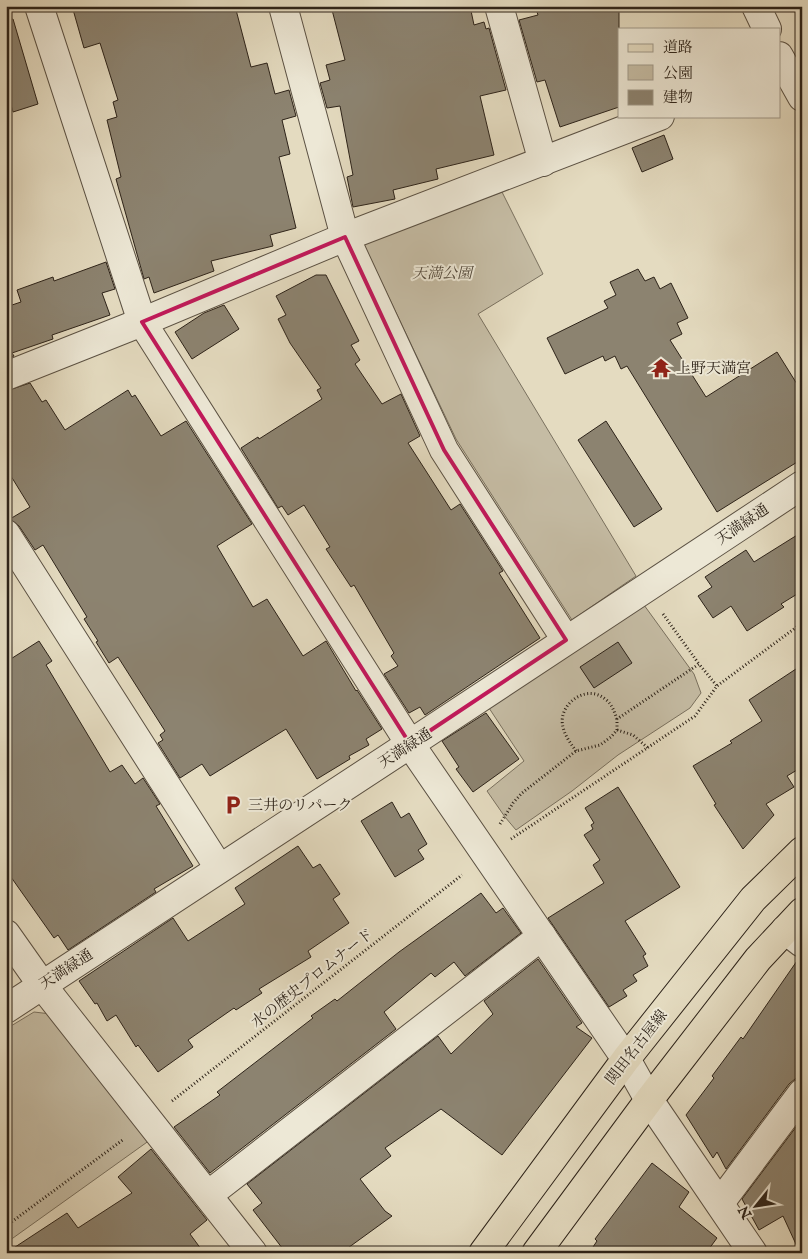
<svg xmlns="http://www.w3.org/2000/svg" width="808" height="1259" viewBox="0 0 808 1259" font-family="'IM FELL English','Noto Serif JP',serif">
<rect width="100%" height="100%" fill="#e4dbc0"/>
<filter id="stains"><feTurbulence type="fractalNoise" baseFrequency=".004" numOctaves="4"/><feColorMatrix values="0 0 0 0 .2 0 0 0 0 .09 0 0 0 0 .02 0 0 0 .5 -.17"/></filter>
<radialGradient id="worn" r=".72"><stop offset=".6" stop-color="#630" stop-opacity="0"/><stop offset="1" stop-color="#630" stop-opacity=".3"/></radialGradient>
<g fill="#c5bca4" stroke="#79705e">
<polygon points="502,192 543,274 478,314 636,576 572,620 456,439 363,243"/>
<polygon points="644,605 694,674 701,693 690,708 618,755 572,791 516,830 505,817 487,791 524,761 489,708"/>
<polygon points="34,1012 51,1014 150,1140 6,1243 6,1029"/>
</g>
<g fill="#8c8370" stroke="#2d2319">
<polygon points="72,6 235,6 251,67 267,63 275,94 289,90 296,116 282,120 290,154 279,157 296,228 270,235 273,246 211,261 214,271 154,293 149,277 144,279 116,179 121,177 107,120 117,117 113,102 118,100 100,43 84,48"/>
<polygon points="331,6 470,6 474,25 484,22 486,29 489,28 506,90 480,96 494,155 436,169 438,179 393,190 395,199 353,207 347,177 353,175 340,106 327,108 320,83 330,80 326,65 345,60"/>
<polygon points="535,6 619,6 619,107 560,127 545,80 537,82 519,20 538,15"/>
<polygon points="13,19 38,104 13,112 6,86 6,20"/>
<polygon points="664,135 673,159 642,172 632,148"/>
<polygon points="106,262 115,289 102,293 110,315 52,335 53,339 12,353 14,356 6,359 6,307 21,302 17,290 53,277 54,281"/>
<polygon points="638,269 645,281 654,277 660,289 671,283 688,318 677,323 682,334 670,340 706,397 777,352 802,392 802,459 717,512 627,366 621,369 615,356 605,361 603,356 565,374 547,338 608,308 604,301 616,295 610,282"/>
<polygon points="316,275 326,275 359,341 351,345 360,360 355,364 382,404 401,394 420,436 408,443 451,510 460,504 503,571 499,573 540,638 425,715 420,707 409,713 384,674 398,666 391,656 394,653 354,585 351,587 326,549 330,547 304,505 288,515 282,506 278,508 241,448 258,437 259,439 322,399 317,390 321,388 290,343 278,319 286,315 276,296"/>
<polygon points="224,305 239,329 192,359 175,332 204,313"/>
<polygon points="30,383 42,402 46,400 65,430 128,390 132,397 135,395 161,436 186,421 252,524 217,546 253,607 267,599 303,656 326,641 356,691 357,690 382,729 366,739 369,745 349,756 350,759 317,779 286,729 210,776 202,764 180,778 158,743 163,740 160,735 165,731 118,657 109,663 96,642 98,641 84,619 87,617 43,545 35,550 19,526 10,519 30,507 6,468 6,391"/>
<polygon points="606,421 662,509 634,527 578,440"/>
<polygon points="802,532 802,591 781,604 784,607 747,631 731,606 713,618 698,596 712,587 705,577 746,550 754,562"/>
<polygon points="39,641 52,661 46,665 110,772 122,765 135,784 143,778 160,804 156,806 193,866 154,889 156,892 68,950 58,935 54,938 6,870 6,662"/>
<polygon points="618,642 632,663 594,688 580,667"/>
<polygon points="802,665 802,767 787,776 794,787 766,804 774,815 743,849 714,805 716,804 693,766 732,743 730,741 762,721 749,700"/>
<polygon points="486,713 519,759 473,792 456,769 459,767 442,741"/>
<polygon points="618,787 680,887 625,921 646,954 643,956 648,966 633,975 637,981 623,990 627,996 609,1007 548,918 604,883 593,865 600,860 584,835 593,829 591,825 594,823 585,808"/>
<polygon points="392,802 401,818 409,813 427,844 418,850 424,859 395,877 361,821"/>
<polygon points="298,846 313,868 320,864 340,894 333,899 349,923 308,951 311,957 259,989 262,993 236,1010 234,1008 188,1040 193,1047 158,1072 138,1045 136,1047 116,1015 107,1021 97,1003 95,1004 79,981 173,918 188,941 245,904 235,888"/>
<polygon points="481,893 496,913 503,908 521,933 465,976 454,962 435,977 431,973 384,1012 396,1029 210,1173 174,1127 220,1095 217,1092 313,1018 311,1016 335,999 337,1001 399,952"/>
<polygon points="799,958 802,958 802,1078 795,1079 789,1084 726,1169 717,1152 713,1158 686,1115 714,1078 712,1076 741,1037 743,1039"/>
<polygon points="538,959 582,1023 576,1027 592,1038 502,1155 441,1109 385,1148 391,1156 360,1179 385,1211 392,1216 341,1253 286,1253 253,1210 262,1203 247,1184 438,1036 451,1054 493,1014 484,1001"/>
<polygon points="802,1119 802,1253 800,1253 783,1216 759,1230 742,1199"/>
<polygon points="151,1149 207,1220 190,1234 204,1253 6,1253 67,1213 78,1228 132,1193 118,1177"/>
<polygon points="652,1163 689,1192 679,1207 717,1238 706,1253 589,1253 597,1241 595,1239"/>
</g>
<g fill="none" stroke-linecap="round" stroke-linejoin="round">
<defs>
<g id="street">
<polyline points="39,6 142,322 410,744 626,1059 649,1100 753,1253"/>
<polyline points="283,6 345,237 444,450 566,640"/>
<polyline points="499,6 543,162"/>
<polyline points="756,6 767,29"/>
<polyline points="779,56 802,97"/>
<polyline points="6,376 142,322 345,237 660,116"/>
<polyline points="6,534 219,868"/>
<polyline points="785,930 802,943"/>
<polyline points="6,934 42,985 253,1253"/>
<polyline points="6,1009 410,744 802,485"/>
<polyline points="208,1195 542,936"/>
<polyline points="720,1203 802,1093"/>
</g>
<g id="primary">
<polyline points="483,1253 626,1059 753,899 802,851"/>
<polyline points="536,1253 649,1100 758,959 802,912"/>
</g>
</defs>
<use href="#street" stroke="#5b5143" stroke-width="30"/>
<use href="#primary" stroke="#2d2319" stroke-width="30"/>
<g stroke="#2d2319" stroke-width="3" stroke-dasharray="1 2.5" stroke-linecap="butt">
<polyline points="663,614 699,664"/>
<polyline points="617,730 633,735 648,748"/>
<path d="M 576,751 C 571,744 565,736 563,727 C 557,705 586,683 605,699 C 612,704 614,711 617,719"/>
<polyline points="500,824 513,803 522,793 576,751 600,745 611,737 617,730 617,719 699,664 717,686"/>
<polyline points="511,839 695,716 717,686 802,623"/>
<polyline points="172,1101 462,875"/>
<polyline points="6,1226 124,1139"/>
</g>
<use href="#street" stroke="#ede8d6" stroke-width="28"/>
<use href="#primary" stroke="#e4dbc0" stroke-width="28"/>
</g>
<path fill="none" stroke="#c2185b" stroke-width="4" stroke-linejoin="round" d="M 345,237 L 444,450 L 566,640 L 410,744 L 142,322 Z"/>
<defs>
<symbol id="temple-bare" viewBox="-9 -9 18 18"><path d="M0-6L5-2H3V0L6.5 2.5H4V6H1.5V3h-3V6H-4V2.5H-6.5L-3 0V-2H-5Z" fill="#8f2418" stroke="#ede8d6" stroke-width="2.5" paint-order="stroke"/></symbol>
<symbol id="parking-bare" viewBox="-9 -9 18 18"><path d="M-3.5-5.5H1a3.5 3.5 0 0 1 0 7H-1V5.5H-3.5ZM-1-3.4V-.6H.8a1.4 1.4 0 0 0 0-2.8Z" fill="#8f2418" stroke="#ede8d6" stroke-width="2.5" paint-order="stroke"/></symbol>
</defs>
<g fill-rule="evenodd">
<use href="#temple-bare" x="647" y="354" width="28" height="28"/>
<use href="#parking-bare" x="219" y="791" width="28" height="28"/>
</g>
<g text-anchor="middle" stroke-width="4" stroke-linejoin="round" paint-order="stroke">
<g font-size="15" font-style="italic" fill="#53493c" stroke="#ede8d6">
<text x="442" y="278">天満公園</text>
</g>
<g font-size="15" fill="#2d2319" stroke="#ede8d6" text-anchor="start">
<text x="676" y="373">上野天満宮</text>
<text x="248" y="810">三井のリパーク</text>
</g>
<g font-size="15" fill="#2d2319" stroke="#ede8d6">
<text transform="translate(742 524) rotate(-34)" y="5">天満緑通</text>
<text transform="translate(405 748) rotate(-33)" y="5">天満緑通</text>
<text transform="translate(66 969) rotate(-33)" y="5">天満緑通</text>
<text transform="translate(312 978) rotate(-38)" y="5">水の歴史プロムナード</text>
<text transform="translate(636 1047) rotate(-52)" y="5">関田名古屋線</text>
</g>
</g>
<rect width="808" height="1259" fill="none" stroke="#e4dbc0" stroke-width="25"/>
<rect x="8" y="8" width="793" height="1244" fill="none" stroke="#2d2319" stroke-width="2.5"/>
<rect x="12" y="12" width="783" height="1234" fill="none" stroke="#2d2319"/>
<rect x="618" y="28" width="162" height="90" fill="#ede8d6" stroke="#a0998a"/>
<rect x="628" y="44" width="25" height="8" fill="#e4dbc0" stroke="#a0998a"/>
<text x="663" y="52" font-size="15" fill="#2d2319">道路</text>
<rect x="628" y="65" width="25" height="15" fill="#c5bca4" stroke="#a0998a"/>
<text x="663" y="78" font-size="15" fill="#2d2319">公園</text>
<rect x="628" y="90" width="25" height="15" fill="#8c8370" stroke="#a0998a"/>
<text x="663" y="102" font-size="15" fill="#2d2319">建物</text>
<g transform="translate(756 1206) rotate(240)" stroke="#ede8d6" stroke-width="4" paint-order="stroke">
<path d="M0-4L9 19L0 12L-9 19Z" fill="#2d2319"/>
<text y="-8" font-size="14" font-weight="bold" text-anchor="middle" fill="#2d2319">N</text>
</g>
<rect width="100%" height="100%" filter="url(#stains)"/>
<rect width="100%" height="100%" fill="url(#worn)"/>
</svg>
